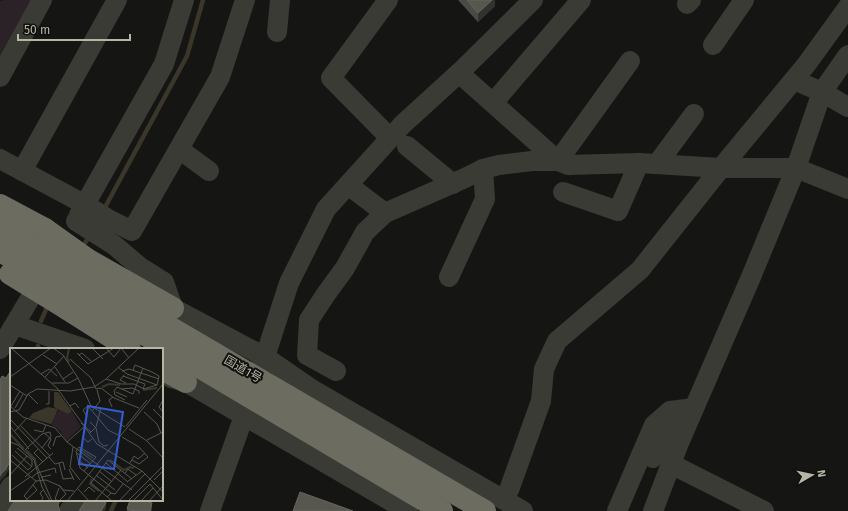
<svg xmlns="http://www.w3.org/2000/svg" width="848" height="511" viewBox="0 0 848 511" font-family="'Fira Sans','Noto Sans JP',sans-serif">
<rect width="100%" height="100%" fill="#151614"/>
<polygon fill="#2b2228" points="4,0 36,0 0,60 0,1"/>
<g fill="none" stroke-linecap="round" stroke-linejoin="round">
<g stroke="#3a362a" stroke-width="4.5">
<polyline points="103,211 187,56 203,0"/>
<polyline points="81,249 87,240"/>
<polyline points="41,321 48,305"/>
<polyline points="38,346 39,349"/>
<polyline points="111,511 116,500"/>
</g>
<g stroke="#3a3b35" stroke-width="20">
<polyline points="388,0 331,78 390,138"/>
<polyline points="687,4 691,0"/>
<polyline points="277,32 280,0"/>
<polyline points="713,45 744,0"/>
<polyline points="459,73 558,161"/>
<polyline points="0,77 42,0"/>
<polyline points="794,80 822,92 848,107"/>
<polyline points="493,103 581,0"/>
<polyline points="407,146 453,184"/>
<polyline points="179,149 209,171"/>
<polyline points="0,159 84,204 110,220 132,231 220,77 245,0"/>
<polyline points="558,161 630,61"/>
<polyline points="657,164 694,114"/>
<polyline points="22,171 117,0"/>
<polyline points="348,185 385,213"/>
<polyline points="563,192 618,211 639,163"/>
<polyline points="79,215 164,64 184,0"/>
<polyline points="76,221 114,245 140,267 164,282 173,308 265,357 313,390 523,511"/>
<polyline points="449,277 485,199 483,169"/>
<polyline points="15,325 85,349"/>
<polyline points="0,349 44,275"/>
<polyline points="336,371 307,355 309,320 326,294 345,268 365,232 385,213 465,178 483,169 499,165 532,161 558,161 568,165 639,163 721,168 796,168 848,189"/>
<polyline points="171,378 186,382 408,511"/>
<polyline points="653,458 664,435 690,412"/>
<polyline points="671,464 764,511"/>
<polyline points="509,490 541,401 544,369 557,341 640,270 721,168 806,65 848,7"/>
<polyline points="0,505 11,486"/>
<polyline points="69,511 76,500"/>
<polyline points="210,511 244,416 249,389 265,357 289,283 326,209 403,124 459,73 533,0"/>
<polyline points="617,511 654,425 670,411 694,408"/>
<polyline points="653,511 679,443 751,277 796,168 822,92 848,55"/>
</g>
<g stroke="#6c6c61" stroke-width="22">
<polyline points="0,205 45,229"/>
<polyline points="87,259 173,308"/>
<polyline points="67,309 130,349"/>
<polyline points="162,369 186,382"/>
</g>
<g stroke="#6c6c61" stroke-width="22">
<polyline points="0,228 485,511"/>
<polyline points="45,229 87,259"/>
<polyline points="0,251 120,320 442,511"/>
<polyline points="10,274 67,309"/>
</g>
</g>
<g fill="#4b4b45">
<polygon points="458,0 495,0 495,6 478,22"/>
<polygon points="130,500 152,500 151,503 152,511 127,511 127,509"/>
</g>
<g fill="#31312d">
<polygon points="492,0 495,0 495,6 478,22 478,13"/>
<polygon points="164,452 164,461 162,466 162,457"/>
<polygon points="11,460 11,466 5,476 1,480 0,482 0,476"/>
<polygon points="59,500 62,500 59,505 58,511 58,505"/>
<polygon points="104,500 108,500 106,504 106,509 104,511 101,511"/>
<polygon points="149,500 152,500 149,511 148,502"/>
<polygon points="152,503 152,511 150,511"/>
</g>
<g fill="#575750" stroke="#66665d">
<polygon points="467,0 492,0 478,13"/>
<polygon points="11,370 11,460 5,470 1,474 0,476 0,380 2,376 6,378"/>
<polygon points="162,451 164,452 162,457"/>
<polygon points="300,492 353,511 293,511"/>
<polygon points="15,500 59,500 58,505 60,511 8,511"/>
<polygon points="86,500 104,500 104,502 106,503 101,511 79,511"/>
<polygon points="130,500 149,500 148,502 152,503 150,511 135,511 127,509"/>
</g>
<g text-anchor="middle" stroke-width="4" stroke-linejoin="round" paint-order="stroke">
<g font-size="12" fill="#b7b6a5" stroke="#10110f">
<text transform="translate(243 369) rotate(30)" y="4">国道1号</text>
</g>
</g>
<g transform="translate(10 348)">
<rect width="153" height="153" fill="#151614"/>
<path d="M 50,61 L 58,66 L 62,63 L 71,79 L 56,93 L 50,83 L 41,76 L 42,70 Z" fill="#2b2228"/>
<path d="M 44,44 L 48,44 L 62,63 L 58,66 L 44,59 ZM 38,59 L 48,61 L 41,76 L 19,70 L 23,65 Z" fill="#3a362a"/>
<path fill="none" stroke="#3a362a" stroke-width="2" d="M 59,0 L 57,10 L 59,14M 92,39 L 99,36 L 110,37M 133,42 L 147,40M 0,86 L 14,101M 69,101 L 83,110M 16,102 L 25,111 L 26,118M 100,112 L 114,122 L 120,119 L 124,120M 82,131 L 80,136 L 89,143"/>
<path fill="none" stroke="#56564e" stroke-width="1" d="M 1,0 L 47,40 L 87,96 L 132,123 L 153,144M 43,0 L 53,7 L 68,30 L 81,58 L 115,79M 96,0 L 104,9 L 111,0M 111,0 L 119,10M 83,1 L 93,11M 67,5 L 78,16 L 104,0M 33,7 L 47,16M 69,7 L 72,5 L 81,13M 60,11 L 81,30 L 86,41 L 91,40 L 104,50 L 129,60M 45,19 L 55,34M 108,19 L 117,26 L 147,37M 112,23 L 119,21 L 149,31M 31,26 L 39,21 L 47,28M 114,27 L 110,32 L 116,35M 113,28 L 135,36 L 133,41M 0,29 L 41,0M 35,29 L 54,8M 53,31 L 63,24M 96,31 L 111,36 L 124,36 L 134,41 L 147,37 L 149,28 L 142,24 L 125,17 L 123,22M 42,35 L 59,35 L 68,30M 0,37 L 17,48M 112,41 L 122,40 L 129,43 L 129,46M 106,44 L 117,49M 18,46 L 28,56M 115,52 L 105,47 L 104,43 L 107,39 L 123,46 L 133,20M 153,52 L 149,59 L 153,64M 36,56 L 39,56 L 39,43M 0,58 L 13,69 L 45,80 L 57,94 L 122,142M 1,58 L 10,43M 60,58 L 65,55 L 69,60M 102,59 L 99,52 L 103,49M 5,60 L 13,46M 143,61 L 153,71M 83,62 L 90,53 L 87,42M 0,64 L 9,62 L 18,46 L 27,41 L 60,43 L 84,39 L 96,31 L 129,0M 134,64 L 147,76 L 151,85M 77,69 L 73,62 L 78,58 L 98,82 L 108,87M 0,71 L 37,110M 80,74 L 86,80 L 89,94 L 94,98 L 98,97M 71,75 L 81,84M 0,78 L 19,101M 11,78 L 40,108M 116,78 L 137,52M 119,81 L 137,93 L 153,110M 24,82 L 33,84 L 36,77M 4,84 L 17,70M 34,85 L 41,91 L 38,98 L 41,101M 79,86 L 86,79 L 91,60M 72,89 L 78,94 L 82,91M 112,89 L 129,99 L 138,109 L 129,116 L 122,112M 137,92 L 153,84M 0,94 L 8,97 L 24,112 L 32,139 L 40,153M 57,94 L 74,79M 43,98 L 46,89 L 51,88M 63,99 L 60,119 L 70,132M 28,101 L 24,105 L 33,114M 15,102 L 32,86 L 40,84 L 41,88 L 32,100M 5,103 L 21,118M 67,105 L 81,116M 2,107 L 18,122 L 22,118 L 22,112 L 7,100M 39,109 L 45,116 L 53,114 L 55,122M 0,112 L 26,133 L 36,132 L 50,138 L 53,142 L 64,143M 68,112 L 78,120M 49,115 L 53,131 L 63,130M 96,115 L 118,134M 120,115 L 124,108 L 128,111 L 135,105M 27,118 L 42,153M 59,121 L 64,132M 74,123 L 86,109 L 69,99 L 66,103 L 70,120 L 101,145 L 97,149M 89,123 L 101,133M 115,125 L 118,121 L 126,127M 0,127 L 17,108M 86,127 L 105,142M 15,129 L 43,105M 21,130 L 27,125 L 45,120 L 46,125M 33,132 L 32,129 L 41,127M 144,132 L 153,123M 117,134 L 132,123M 49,137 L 56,146 L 49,153M 68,141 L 79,153M 0,143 L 20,129M 74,144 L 79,139 L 85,144M 101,145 L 105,146 L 113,136M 17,151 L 14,148 L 26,133M 15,153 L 27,142 L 23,137M 31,153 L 33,150 L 30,145 L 33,142M 48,153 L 45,151 L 49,140M 57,153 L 153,36M 85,153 L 111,122M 102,153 L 81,135 L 98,112 L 122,131M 109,153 L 135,126M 118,153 L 153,118M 123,153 L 140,136 L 153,152M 131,153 L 143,140M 139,153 L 153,138"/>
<path fill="#345ed0" fill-opacity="0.15" stroke="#345ed0" stroke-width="2" d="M 78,58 L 113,64 L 104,121 L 69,116 Z"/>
<rect width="153" height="153" fill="none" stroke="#b7b6a5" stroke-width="2"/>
</g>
<g transform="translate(812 475) rotate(81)" stroke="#10110f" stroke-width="3" paint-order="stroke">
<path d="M0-3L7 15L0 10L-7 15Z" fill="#b7b6a5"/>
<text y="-6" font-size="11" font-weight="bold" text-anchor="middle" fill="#b7b6a5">N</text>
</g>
<path d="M18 34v6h112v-6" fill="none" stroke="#b7b6a5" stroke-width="2"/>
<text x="24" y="34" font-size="12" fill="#b7b6a5" stroke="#10110f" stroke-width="3" paint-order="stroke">50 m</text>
</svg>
